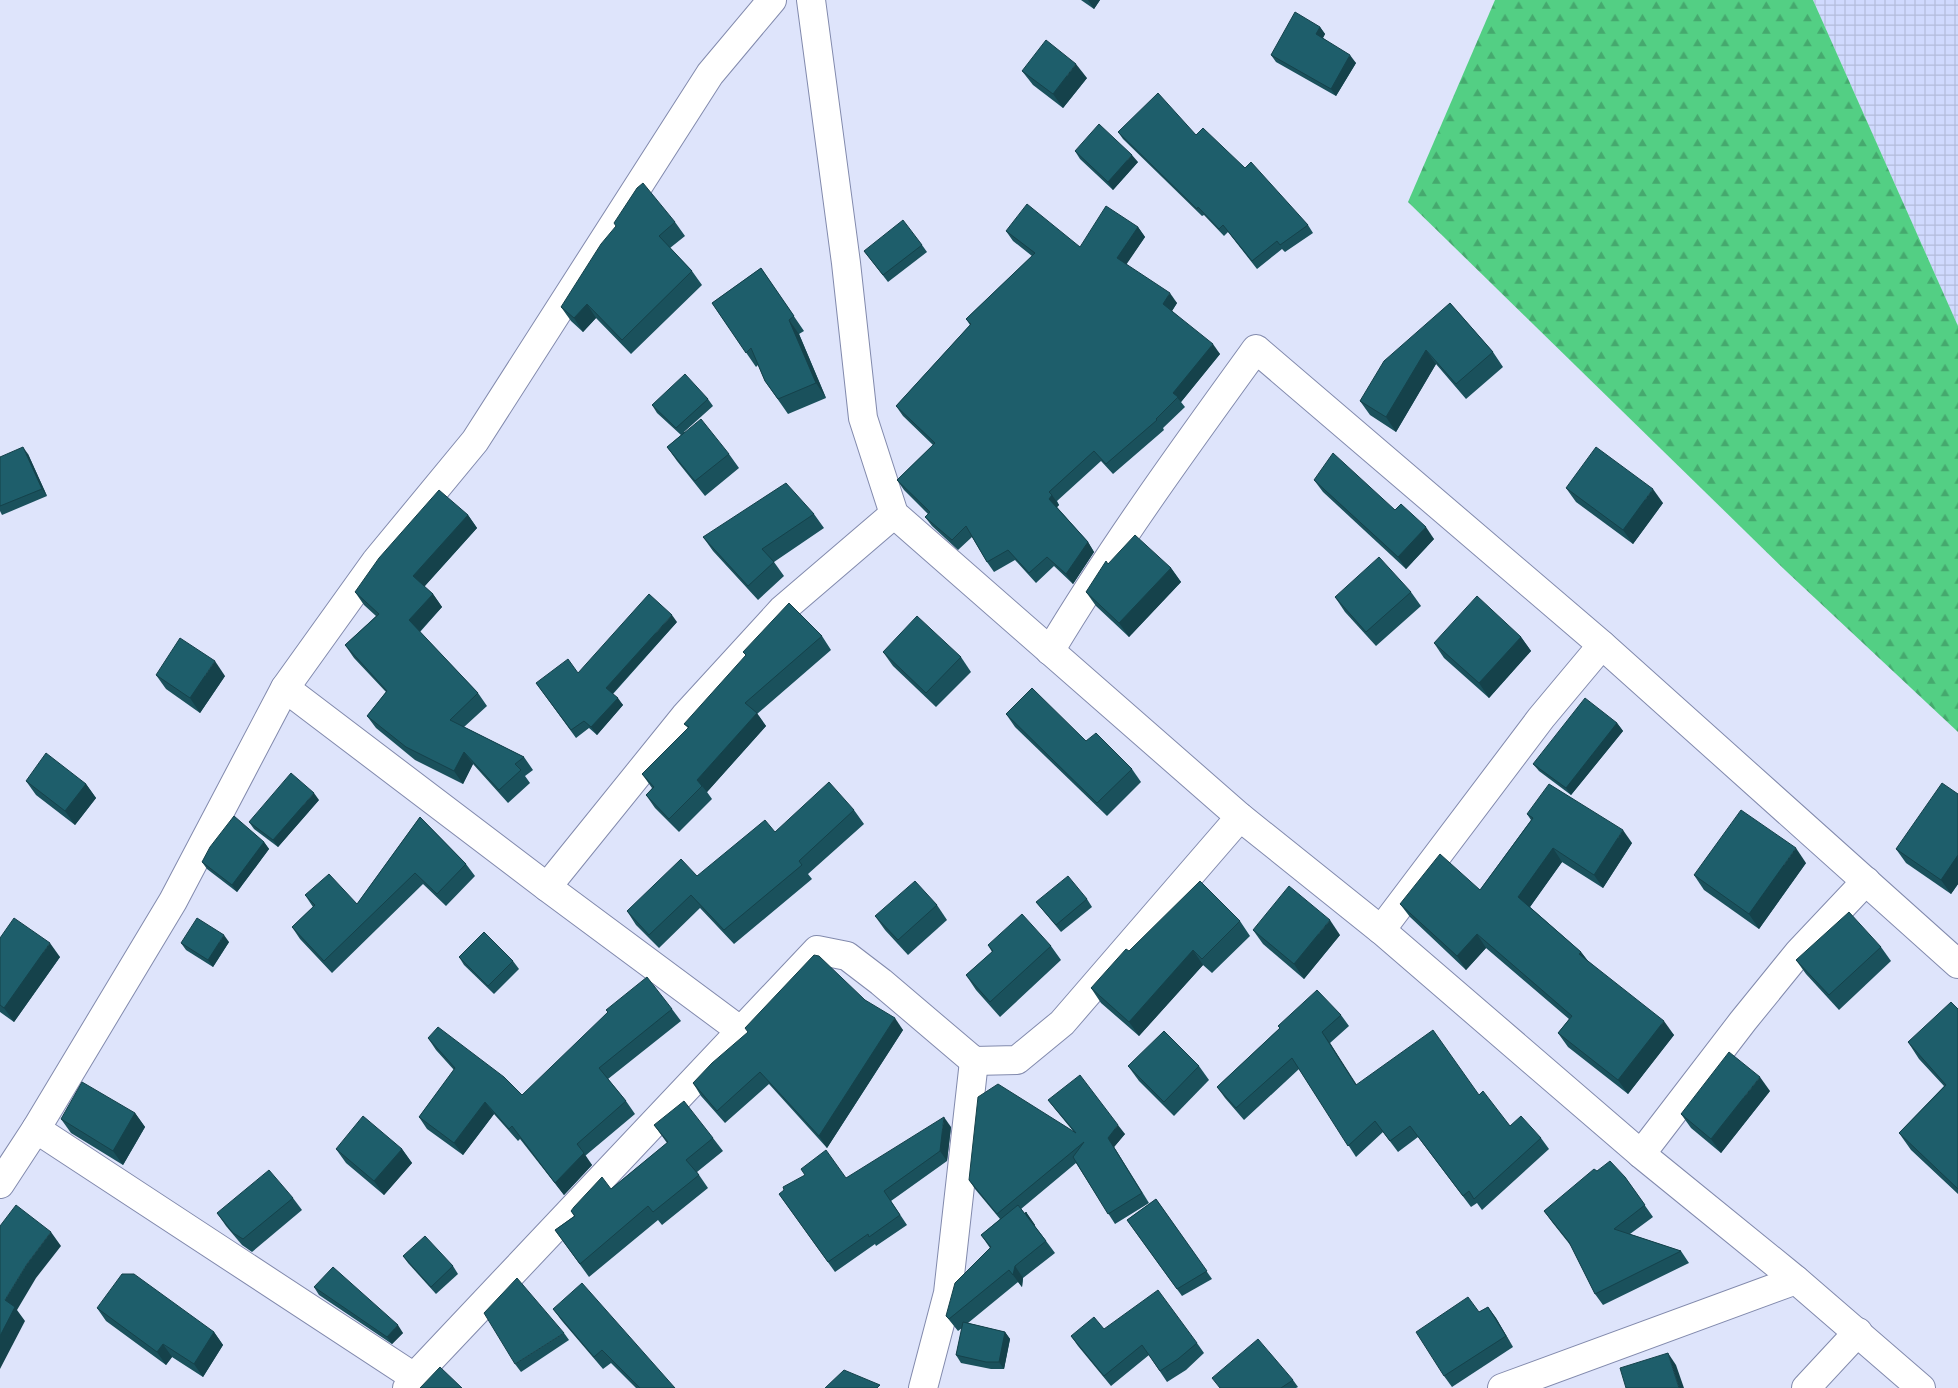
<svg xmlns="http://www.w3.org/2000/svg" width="1958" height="1388" viewBox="0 0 1958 1388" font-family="Ubuntu,sans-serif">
<defs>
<pattern id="industrial-grid" width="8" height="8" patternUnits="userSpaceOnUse" patternTransform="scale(1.25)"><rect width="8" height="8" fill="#d0dafe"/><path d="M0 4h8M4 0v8" fill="none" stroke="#b3bcdb"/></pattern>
<pattern id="forest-firs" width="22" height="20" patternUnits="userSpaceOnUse" patternTransform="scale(1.25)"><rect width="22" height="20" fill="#53cf84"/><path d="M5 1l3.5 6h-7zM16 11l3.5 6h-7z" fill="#45a96e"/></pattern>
</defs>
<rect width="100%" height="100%" fill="#dee4fb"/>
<polygon fill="url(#industrial-grid)" points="1813,0 1958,0 1958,326"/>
<polygon fill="url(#forest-firs)" points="1495,0 1813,0 1958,326 1958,732 1786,571 1408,202"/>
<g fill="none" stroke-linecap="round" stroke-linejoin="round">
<defs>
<g id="minor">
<polyline points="811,0 846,263 863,418 894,514 1240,817 1381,930 1641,1154 1796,1280 1921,1388"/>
<path d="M 1050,651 C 1113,546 1185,447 1256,349 L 1602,645 L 1958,964"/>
<polyline points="285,688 547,887 741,1031"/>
<polyline points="547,887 685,716 782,610 894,514"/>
<polyline points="1381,930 1541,718 1602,645"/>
<polyline points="36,1129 414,1377"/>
<polyline points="1641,1154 1743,1021 1799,952 1866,881"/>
<polyline points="0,1184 36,1129 173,901 285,688 376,561 475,441 710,74 772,0"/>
<polyline points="407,1388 414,1377 817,950 847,956 881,982 974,1061 1017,1060 1062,1023 1240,817"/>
<polyline points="923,1388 948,1293 974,1061"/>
<polyline points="1502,1388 1796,1280"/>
<polyline points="1806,1388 1858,1332"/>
</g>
</defs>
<use href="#minor" stroke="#828aad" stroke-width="30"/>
<use href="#minor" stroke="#fff" stroke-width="28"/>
</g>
<g fill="#1a515c">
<polygon points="1081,0 1100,0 1094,9"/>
<polygon points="1320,27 1325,34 1323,38 1356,63 1336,96 1276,62 1271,55"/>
<polygon points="1022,71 1087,78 1063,108 1033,85"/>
<polygon points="1118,132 1196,135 1245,168 1308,225 1313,233 1285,252 1282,249 1257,269 1228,232 1224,236 1204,215 1202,216 1123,139"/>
<polygon points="1075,151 1138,162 1113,190 1080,159"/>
<polygon points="675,222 685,236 670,248 692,271 702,285 631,354 596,318 583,332 571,321 561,307"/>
<polygon points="1138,227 1145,237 1126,264 1177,303 1172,311 1220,354 1181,402 1185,407 1163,428 1164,430 1113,474 1101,461 1057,501 1059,505 1057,507 1088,542 1094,552 1073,584 1054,566 1036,583 1015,560 994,572 987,562 972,537 958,550 932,526 925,517 928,514 904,490 897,480 933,445 903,416 896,406 970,325 966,319 1032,256 1013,241 1006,231 1080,247"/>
<polygon points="922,245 927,252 888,282 864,251"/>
<polygon points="761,268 804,331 799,334 826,398 788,414 765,381 758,365 756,367 712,303"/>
<polygon points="1450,303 1493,352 1503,367 1466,399 1436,364 1396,432 1370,415 1360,401"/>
<polygon points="708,399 713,406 684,432 729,454 739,468 705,496 677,461 667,447 681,435 657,413 652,405"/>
<polygon points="28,454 47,496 2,515 0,511 0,457"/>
<polygon points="1314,480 1395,510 1434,539 1406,569 1323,492"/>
<polygon points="1566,488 1663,503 1633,544 1576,502"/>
<polygon points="814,514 824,528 774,562 784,576 758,600 713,551 703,537"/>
<polygon points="468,515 477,528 424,587 433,594 442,607 420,632 478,693 487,706 464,727 524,757 533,770 525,776 530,783 508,803 473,764 463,784 415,760 376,728 367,716 386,692 354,658 345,645 376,616 364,605 355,592"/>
<polygon points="1108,564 1171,568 1181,582 1129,637 1096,606 1086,592"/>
<polygon points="1411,592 1421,606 1376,646 1345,612 1335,597"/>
<polygon points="677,622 613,694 623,705 597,735 589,728 576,738 536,683 578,673"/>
<polygon points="822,636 831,650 757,714 766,726 707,792 712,799 679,832 655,808 646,795 652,788 642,774 688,728 684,724"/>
<polygon points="1521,637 1531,651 1489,698 1444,658 1434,643"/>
<polygon points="883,652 961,657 971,672 936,707 893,666"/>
<polygon points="156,675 225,676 200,713 166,689"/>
<polygon points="1006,714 1086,741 1132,769 1141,782 1107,816 1015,727"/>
<polygon points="1617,723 1623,731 1571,795 1539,771 1533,764"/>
<polygon points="26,781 86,784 96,798 75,825 36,795"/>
<polygon points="1958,794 1958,884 1951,894 1906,863 1896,849"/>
<polygon points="319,800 278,847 254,829 249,822"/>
<polygon points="854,810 864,824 808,874 812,879 734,944 700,908 659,948 636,925 627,911 697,876 775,832"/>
<polygon points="1527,814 1632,843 1603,888 1562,862 1530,907 1581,952 1588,961 1674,1035 1628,1094 1568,1047 1558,1033 1569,1019 1486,948 1466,970 1410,917 1400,904 1480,890 1531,820"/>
<polygon points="420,817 466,864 475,876 446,906 423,884 332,973 300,939 292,927 313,907 305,895 357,904"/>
<polygon points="264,842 269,849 237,892 207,869 202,862"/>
<polygon points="1806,863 1759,929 1704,890 1694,875"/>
<polygon points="1087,899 1092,907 1061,932 1036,902"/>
<polygon points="937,905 947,920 908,955 885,930 875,916"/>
<polygon points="1240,921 1250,936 1212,973 1203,965 1139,1036 1101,1003 1091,988"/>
<polygon points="1253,930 1340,935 1304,979 1263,944"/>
<polygon points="0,938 60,957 14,1022 0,1012"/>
<polygon points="229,942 213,967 186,950 181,943"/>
<polygon points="988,945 1051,946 1061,960 1000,1017 976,990 966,975 992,952"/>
<polygon points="1881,947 1891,961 1839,1010 1806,974 1796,960"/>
<polygon points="459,957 513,961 519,969 494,994 464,965"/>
<polygon points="865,1000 903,1030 827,1148 769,1084 725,1123 701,1096 693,1083"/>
<polygon points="672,1009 681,1021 608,1079 626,1101 635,1114 585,1156 592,1165 564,1195 520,1139 518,1141 494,1114 463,1155 427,1129 419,1117 454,1070 436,1050 428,1038 522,1095"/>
<polygon points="1958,1009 1958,1194 1911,1150 1899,1133 1944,1086 1919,1059 1908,1042"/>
<polygon points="1341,1015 1349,1026 1330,1043 1356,1085 1479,1095 1510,1126 1541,1138 1549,1149 1482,1210 1477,1203 1471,1207 1418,1137 1398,1152 1383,1132 1356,1157 1299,1069 1244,1120 1225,1098 1217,1087 1280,1028"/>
<polygon points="1128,1066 1199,1066 1209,1080 1174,1116 1139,1081"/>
<polygon points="1770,1091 1721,1153 1691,1128 1681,1114"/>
<polygon points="1048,1100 1125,1134 1114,1147 1149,1203 1115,1224 1076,1163 1021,1209 1025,1214 1026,1212 1035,1225 1035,1226 1055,1253 1023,1278 1022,1287 1018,1282 968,1323 1005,1332 1010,1339 1004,1369 991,1369 961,1363 956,1355 962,1328 958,1331 946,1316 990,1248 981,1235 1000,1219 975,1189 969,1180 1073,1131 1055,1109"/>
<polygon points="135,1113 145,1127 123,1165 71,1133 61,1119"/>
<polygon points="654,1125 713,1138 723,1151 697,1172 708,1188 662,1225 658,1220 589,1277 555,1230 574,1216 571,1211 611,1189 667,1143"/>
<polygon points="951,1127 947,1161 891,1201 907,1225 876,1246 875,1244 835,1272 779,1194 846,1178"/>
<polygon points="336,1149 402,1149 412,1163 384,1195 346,1163"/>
<polygon points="1597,1171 1625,1177 1653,1217 1630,1234 1681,1251 1689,1263 1603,1305 1595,1294 1571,1246 1552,1222 1544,1211"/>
<polygon points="293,1198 302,1210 252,1252 242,1245 226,1226 217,1213"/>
<polygon points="1156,1199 1212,1279 1182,1296 1127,1220"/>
<polygon points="403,1256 453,1266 458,1274 436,1294 408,1263"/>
<polygon points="314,1287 403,1333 392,1344 319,1295"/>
<polygon points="1488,1307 1496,1318 1513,1347 1452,1387 1444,1376 1479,1312"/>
<polygon points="97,1308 214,1332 223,1345 203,1377 172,1357 166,1365 106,1321"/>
<polygon points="553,1309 675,1388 636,1388 611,1363 603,1369 562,1321"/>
<polygon points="1104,1329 1197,1343 1204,1353 1186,1370 1167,1382 1149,1355 1111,1386 1078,1346 1071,1336"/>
<polygon points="564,1333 569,1340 521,1372 515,1364"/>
<polygon points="1293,1380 1298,1387 1296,1388 1220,1388"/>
</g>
<g fill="#15424b">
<polygon points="1088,0 1100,0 1094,9"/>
<polygon points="1320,27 1325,34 1321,41 1316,34"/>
<polygon points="1350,55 1356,63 1336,96 1331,89"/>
<polygon points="1076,64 1087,78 1063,108 1053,94"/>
<polygon points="1132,155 1138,162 1113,190 1108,182"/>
<polygon points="1138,227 1145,237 1124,268 1117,258"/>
<polygon points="1170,293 1177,303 1170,314 1163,304"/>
<polygon points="587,304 596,318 583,332 574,318"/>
<polygon points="789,320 799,334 826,398 816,383"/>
<polygon points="1213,344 1220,354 1181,402 1173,393"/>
<polygon points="1426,350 1436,364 1396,432 1386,417"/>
<polygon points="23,447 28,454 47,496 42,489"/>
<polygon points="1653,489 1663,503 1633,544 1623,530"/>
<polygon points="1052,495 1059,505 1056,508 1049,499"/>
<polygon points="468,515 477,528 422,589 413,576"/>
<polygon points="1426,527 1434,539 1406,569 1398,557"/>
<polygon points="1088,542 1094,552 1073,584 1066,574"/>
<polygon points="1171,568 1181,582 1129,637 1119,623"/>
<polygon points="433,594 442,607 418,633 409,620"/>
<polygon points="672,615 677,622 611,695 606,688"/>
<polygon points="1521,637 1531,651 1489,698 1479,683"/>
<polygon points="215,661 225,676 200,713 190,698"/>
<polygon points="618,698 623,705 597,735 591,727"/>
<polygon points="757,713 766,726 707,792 697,780"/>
<polygon points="1617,723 1623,731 1571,795 1566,788"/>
<polygon points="464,752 473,764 463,784 454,771"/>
<polygon points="86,784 96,798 75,825 65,811"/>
<polygon points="314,793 319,800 278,847 273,840"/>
<polygon points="1623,830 1632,843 1603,888 1594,875"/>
<polygon points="264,842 269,849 237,892 232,885"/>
<polygon points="1553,848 1562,862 1527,911 1518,897"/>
<polygon points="1796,848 1806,863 1759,929 1749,914"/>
<polygon points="1958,855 1958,884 1951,894 1941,880"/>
<polygon points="1330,920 1340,935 1304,979 1294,964"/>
<polygon points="1477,934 1486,948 1466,970 1457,956"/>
<polygon points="224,935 229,942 213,967 208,960"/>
<polygon points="50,943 60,957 14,1022 4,1008"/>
<polygon points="1193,950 1203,965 1139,1036 1129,1022"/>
<polygon points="1581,952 1591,965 1579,954"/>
<polygon points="895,1018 903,1030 827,1148 819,1136"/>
<polygon points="1664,1021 1674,1035 1628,1094 1618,1080"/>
<polygon points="1322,1032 1330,1043 1364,1096 1356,1085"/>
<polygon points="1760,1077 1770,1091 1721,1153 1711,1139"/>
<polygon points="485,1102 494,1114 463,1155 454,1143"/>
<polygon points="135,1113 145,1127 123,1165 113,1151"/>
<polygon points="944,1117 951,1127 947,1161 940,1151"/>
<polygon points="1118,1125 1125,1134 1114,1147 1149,1203 1108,1138"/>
<polygon points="402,1149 412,1163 384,1195 374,1181"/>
<polygon points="584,1153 592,1165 564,1195 555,1183"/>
<polygon points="1026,1212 1035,1225 1034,1228 1026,1215"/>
<polygon points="51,1232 61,1246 36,1278 17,1310 25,1321 0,1369 0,1336 5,1300 27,1264"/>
<polygon points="1015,1266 1023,1278 1022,1287 1013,1275"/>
<polygon points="1488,1307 1496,1318 1513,1347 1506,1336"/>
<polygon points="398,1325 403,1333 392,1344 387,1337"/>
<polygon points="214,1332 223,1345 203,1377 194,1364"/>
<polygon points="1005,1332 1010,1339 1004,1369 999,1362"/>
<polygon points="163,1344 172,1357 166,1365 157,1352"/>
<polygon points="1668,1353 1676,1365 1684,1388 1679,1388"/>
</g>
<g fill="#1e5e6b" stroke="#15424b">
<polygon points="1295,12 1320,27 1316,34 1350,55 1331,89 1271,55"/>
<polygon points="1046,40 1076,64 1053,94 1022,71"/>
<polygon points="1158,93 1196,135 1203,128 1245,168 1251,162 1308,225 1280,245 1277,241 1252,261 1223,225 1219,229 1198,207 1197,209 1118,132"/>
<polygon points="1099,124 1132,155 1108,182 1075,151"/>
<polygon points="643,183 675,222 659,236 692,271 622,340 587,304 574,318 561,307 601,244 616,226 614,223 637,188"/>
<polygon points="1027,204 1080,247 1106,206 1138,227 1117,258 1170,293 1163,304 1213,344 1173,393 1178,397 1156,419 1157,420 1106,464 1094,451 1049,492 1052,495 1049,499 1088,542 1066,574 1047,557 1029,573 1008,550 987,562 966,526 952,540 925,517 930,512 897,480 935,443 896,406 971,324 966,319 1035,253 1006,231"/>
<polygon points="903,220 922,245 883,275 864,251"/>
<polygon points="761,268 794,316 789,320 816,383 778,399 765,381 751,348 746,353 712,303"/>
<polygon points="1450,303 1493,352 1456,384 1426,350 1386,417 1360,401 1384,361"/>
<polygon points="685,374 708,399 676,428 652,405"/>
<polygon points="701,419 729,454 695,481 667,447"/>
<polygon points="23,447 42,489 0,506 0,457"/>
<polygon points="1596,447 1653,489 1623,530 1566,488"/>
<polygon points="1333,453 1395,510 1401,504 1426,527 1398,557 1314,480"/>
<polygon points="786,483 814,514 762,549 774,562 748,586 703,537"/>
<polygon points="439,490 468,515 413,576 433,594 409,620 478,693 450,720 524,757 515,764 521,770 499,790 464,752 454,771 406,747 367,716 387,691 345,645 379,614 355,592 379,558"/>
<polygon points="1135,535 1171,568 1119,623 1086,592 1106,561 1108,564"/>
<polygon points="1379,557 1411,592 1366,632 1335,597"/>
<polygon points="649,594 672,615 606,688 618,698 591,727 584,721 571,730 536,683 568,659 578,673"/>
<polygon points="1477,596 1521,637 1479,683 1434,643"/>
<polygon points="789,603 822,636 745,703 757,713 697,780 702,786 669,819 646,795 654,787 642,774 689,727 684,724 746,655 743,652"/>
<polygon points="917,616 961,657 926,693 883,652"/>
<polygon points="180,638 215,661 190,698 156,675"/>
<polygon points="1032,688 1086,741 1096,733 1132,769 1097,803 1006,714"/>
<polygon points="1585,698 1617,723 1566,788 1533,764"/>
<polygon points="46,753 86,784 65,811 26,781"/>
<polygon points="291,773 314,793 273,840 249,822"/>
<polygon points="829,782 854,810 799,861 802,865 724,930 691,895 649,935 627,911 681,859 697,876 765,820 775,832"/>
<polygon points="1942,783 1958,794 1958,855 1941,880 1896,849"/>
<polygon points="1549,784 1623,830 1594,875 1553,848 1518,897 1581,952 1579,954 1664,1021 1618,1080 1558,1033 1572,1016 1477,934 1457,956 1400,904 1440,854 1480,890 1533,818 1527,814"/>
<polygon points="1741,810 1796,848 1749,914 1694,875"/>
<polygon points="234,816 264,842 232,885 202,862 210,847"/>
<polygon points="420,817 466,864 437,894 415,873 324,961 292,927 315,905 305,895 329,874 357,904"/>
<polygon points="1068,876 1087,899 1056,925 1036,902"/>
<polygon points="915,881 937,905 898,940 875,916"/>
<polygon points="1200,881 1240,921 1202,959 1193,950 1129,1022 1091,988 1126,949 1129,951"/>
<polygon points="1289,886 1330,920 1294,964 1253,930"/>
<polygon points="1849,912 1881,947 1829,995 1796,960"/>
<polygon points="1022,914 1051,946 990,1002 966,975 993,951 988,945"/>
<polygon points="14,918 50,943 4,1008 0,1005 0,938"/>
<polygon points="197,918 224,935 208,960 181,943"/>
<polygon points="484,932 513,961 488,986 459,957"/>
<polygon points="814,955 819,956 865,1000 895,1018 819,1136 760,1072 717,1111 693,1083 712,1063 748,1032 745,1028"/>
<polygon points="647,977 672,1009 599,1068 626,1101 577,1144 584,1153 555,1183 512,1126 509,1129 485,1102 454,1143 419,1117 455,1068 428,1038 438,1027 504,1077 522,1095 608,1012 606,1010"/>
<polygon points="1317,990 1341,1015 1322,1032 1356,1085 1433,1030 1479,1095 1483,1091 1510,1126 1521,1116 1541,1138 1474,1199 1469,1191 1463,1196 1410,1126 1390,1141 1375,1121 1348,1146 1292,1058 1236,1108 1217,1087 1280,1028 1278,1026"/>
<polygon points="1951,1002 1958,1009 1958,1189 1899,1133 1946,1085 1908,1042"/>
<polygon points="1164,1031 1199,1066 1164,1102 1128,1066"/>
<polygon points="1729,1052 1760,1077 1711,1139 1681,1114"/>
<polygon points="1080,1075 1118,1125 1108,1138 1142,1193 1108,1214 1073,1157 1084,1142 997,1214 969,1180 978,1097 998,1084 1076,1133 1048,1100"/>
<polygon points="82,1082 135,1113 113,1151 61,1119"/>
<polygon points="684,1101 713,1138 686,1160 699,1175 653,1212 648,1206 580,1264 555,1230 575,1216 571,1211 574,1207 602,1177 611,1189 668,1142 654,1125"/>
<polygon points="363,1116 402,1149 374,1181 336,1149"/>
<polygon points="944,1117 940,1151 884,1191 900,1215 869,1237 868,1234 828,1262 779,1194 784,1190 783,1187 805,1175 801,1169 826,1150 846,1178"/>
<polygon points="1610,1161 1625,1177 1645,1205 1614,1229 1681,1251 1595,1294 1569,1242 1544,1211 1594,1169 1597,1171"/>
<polygon points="269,1170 293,1198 243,1239 233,1233 217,1213"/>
<polygon points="1156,1199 1207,1271 1177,1289 1127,1220"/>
<polygon points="16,1205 51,1232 27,1264 5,1300 15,1307 0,1336 0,1226"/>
<polygon points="1018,1205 1025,1214 1026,1212 1026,1215 1046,1241 1015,1266 1013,1275 1009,1270 949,1319 946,1316 955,1283 991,1247 981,1235"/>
<polygon points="425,1236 453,1266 431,1287 403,1256"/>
<polygon points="333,1267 398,1325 387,1337 314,1287"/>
<polygon points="122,1274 134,1274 214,1332 194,1364 163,1344 157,1352 97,1308"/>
<polygon points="517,1278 564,1333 515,1364 484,1313"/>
<polygon points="582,1283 675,1388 640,1388 602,1350 594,1357 553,1309"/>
<polygon points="1158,1290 1197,1343 1178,1359 1160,1371 1142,1345 1104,1376 1071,1336 1094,1317 1104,1329"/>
<polygon points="1468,1297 1479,1312 1488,1307 1506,1336 1444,1376 1416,1332"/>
<polygon points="963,1322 1005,1332 999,1362 986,1362 956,1355"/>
<polygon points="1258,1339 1293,1380 1281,1388 1220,1388 1212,1378"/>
<polygon points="1668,1353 1679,1388 1626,1388 1620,1368"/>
<polygon points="440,1367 462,1388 420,1388"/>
<polygon points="844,1370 880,1385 877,1388 825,1388"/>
</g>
</svg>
